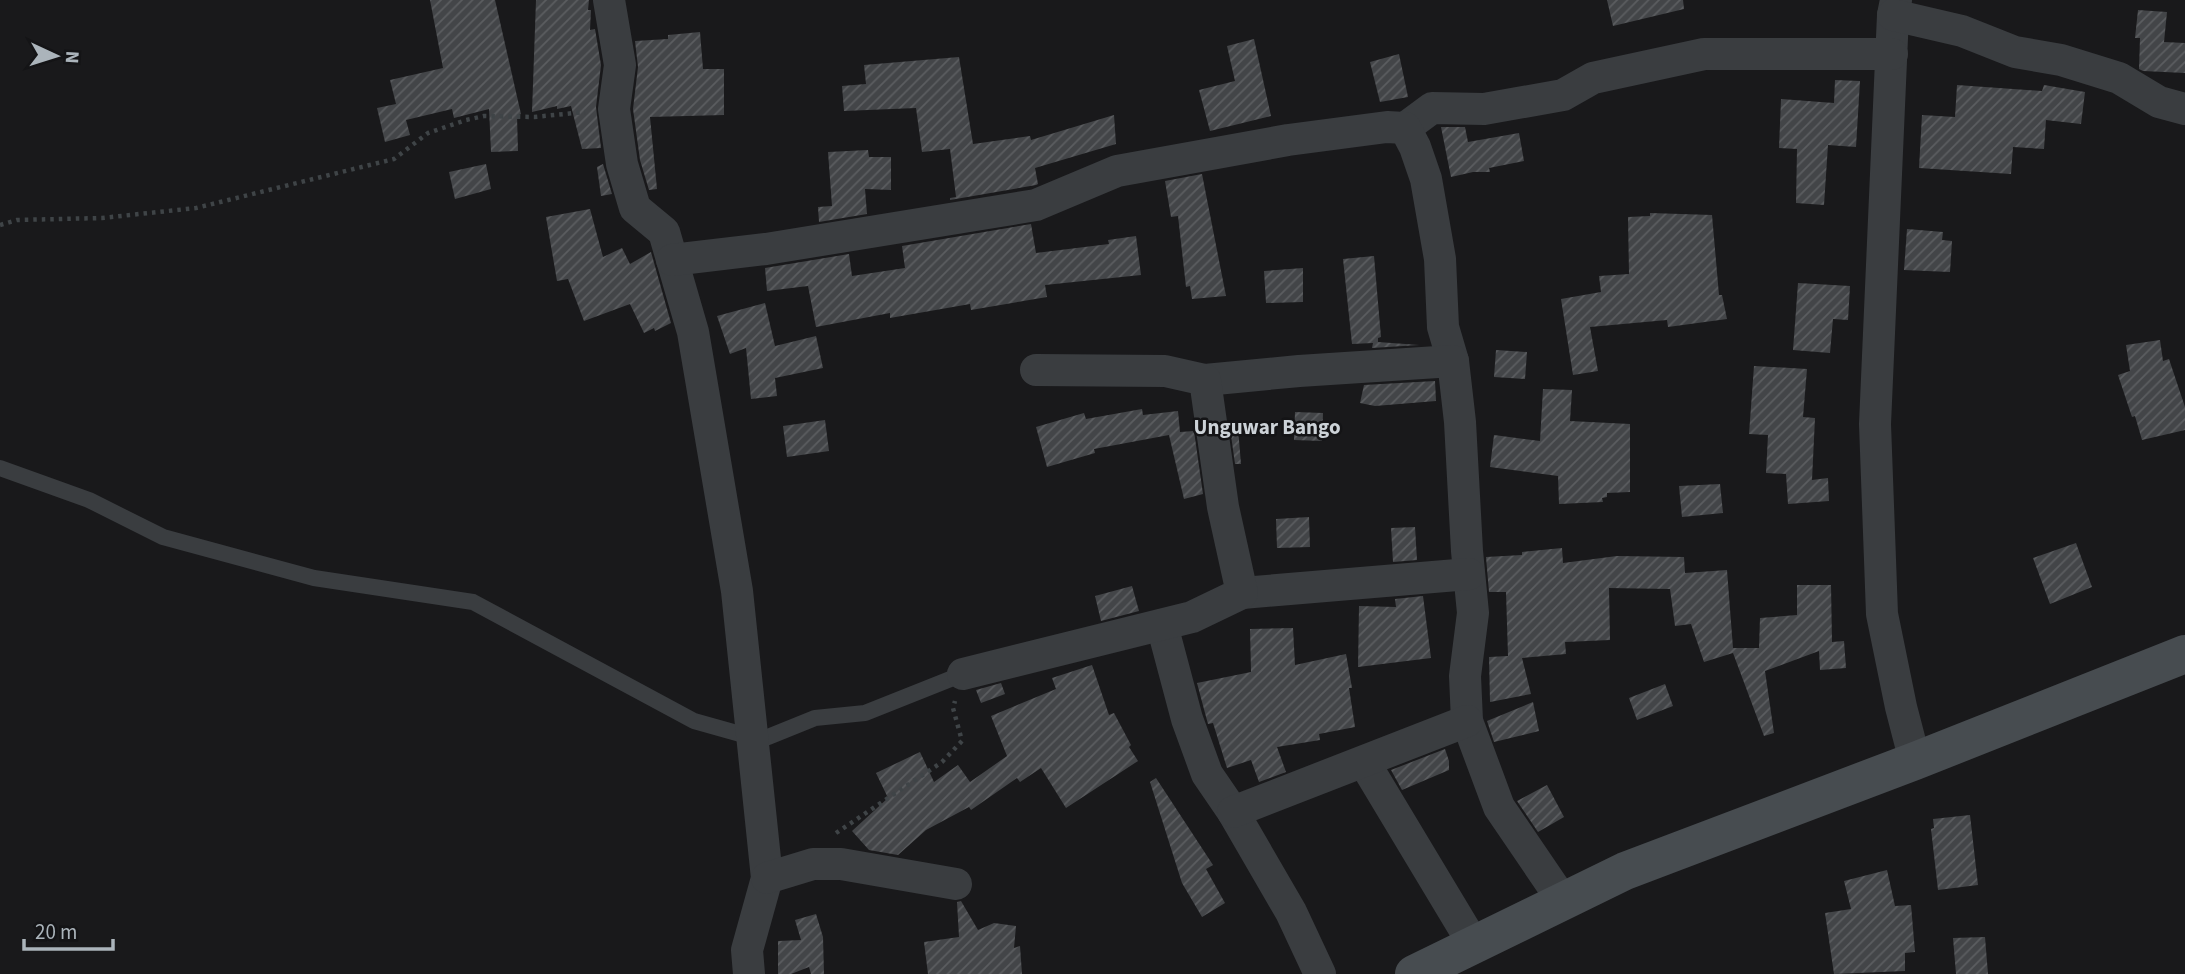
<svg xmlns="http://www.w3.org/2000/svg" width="2185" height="974" viewBox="0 0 2185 974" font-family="'Source Sans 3',sans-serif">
<defs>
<pattern id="building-hatch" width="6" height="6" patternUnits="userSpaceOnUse" patternTransform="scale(1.75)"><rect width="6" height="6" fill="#434548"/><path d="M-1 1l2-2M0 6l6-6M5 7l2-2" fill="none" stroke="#5b5d60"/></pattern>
</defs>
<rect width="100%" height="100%" fill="#19191b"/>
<g fill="url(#building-hatch)">
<polygon points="430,0 495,0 521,114 517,116 518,151 491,152 489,109 454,118 452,109 406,120 410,135 385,142 377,108 396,104 390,80 443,68"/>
<polygon points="536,0 589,0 588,10 591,10 590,30 595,29 601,65 596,107 601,148 582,149 571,106 557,109 557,106 532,112"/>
<polygon points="1607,0 1683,0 1684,9 1613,26"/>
<polygon points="2138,10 2167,12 2164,42 2185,43 2185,73 2143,71 2139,69 2140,38 2135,38"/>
<polygon points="700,32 703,69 724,69 724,115 650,117 657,189 649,190 640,160 633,109 638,67 635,41 668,39 668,35"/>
<polygon points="1254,39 1271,116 1210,131 1199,90 1235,81 1227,46"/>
<polygon points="1399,54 1408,97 1380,102 1370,62"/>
<polygon points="959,57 973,144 1030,136 1031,140 1114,115 1116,144 1035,168 1038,184 1036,185 950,200 950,198 956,197 950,149 922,152 916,108 844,111 842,86 866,84 864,65"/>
<polygon points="1835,80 1860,81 1856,147 1828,145 1824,205 1796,203 1797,149 1779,148 1781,99 1834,103"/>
<polygon points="1957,85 2042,91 2044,85 2085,92 2081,124 2046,120 2044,149 2013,147 2011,174 1919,168 1922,115 1955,117"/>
<polygon points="1441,127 1465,127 1468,142 1519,133 1524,161 1489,168 1490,172 1473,172 1451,177"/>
<polygon points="868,150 869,157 891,157 891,190 865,189 867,214 819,222 818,207 832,206 828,152"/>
<polygon points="486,164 491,189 455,199 449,172"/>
<polygon points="603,164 612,194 601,196 597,167"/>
<polygon points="1202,174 1226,296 1192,299 1190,286 1186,287 1178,216 1171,217 1165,181"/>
<polygon points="590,209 603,257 622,248 630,264 651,252 671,323 655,331 654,328 644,333 630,304 584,321 568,279 557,281 546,217"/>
<polygon points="1650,213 1712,215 1719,295 1722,295 1727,319 1668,327 1667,320 1590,327 1598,371 1573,375 1561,299 1601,292 1599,276 1629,274 1628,217 1650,216"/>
<polygon points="1031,224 1036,253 1109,244 1108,240 1136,236 1141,275 1045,285 1047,297 971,310 970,304 890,318 890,313 816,327 808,286 767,291 765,268 849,254 852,276 905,268 902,246"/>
<polygon points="1907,229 1943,232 1942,240 1952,241 1950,272 1904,270"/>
<polygon points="1374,256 1381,337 1378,338 1378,342 1419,345 1372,348 1373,343 1352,344 1343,259"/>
<polygon points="1303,268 1303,302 1266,303 1264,271"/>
<polygon points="1798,283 1850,286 1848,320 1833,319 1830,353 1793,350"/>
<polygon points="765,303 775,346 816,336 823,368 775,378 777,396 751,399 746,348 730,354 717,316"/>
<polygon points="2160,340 2163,361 2169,359 2185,407 2185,430 2142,440 2135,416 2132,417 2118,375 2130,371 2126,345"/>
<polygon points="1496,350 1527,352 1525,379 1494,377"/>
<polygon points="1754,366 1807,369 1803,417 1815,418 1812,480 1828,478 1829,501 1788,504 1786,474 1766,473 1768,435 1749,434"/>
<polygon points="1435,381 1436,401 1375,406 1360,403 1364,385"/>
<polygon points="1543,389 1572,390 1570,421 1630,424 1630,492 1607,493 1607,497 1602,498 1603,502 1559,504 1558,476 1490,467 1494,435 1540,441"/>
<polygon points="1142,409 1143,415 1178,411 1180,432 1194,431 1203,494 1184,499 1169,435 1094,449 1095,453 1047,467 1036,427 1084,413 1086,419"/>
<polygon points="1295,412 1323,413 1322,441 1294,440"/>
<polygon points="825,420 829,451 787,457 783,426"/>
<polygon points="1230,428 1238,428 1241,464 1235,464"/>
<polygon points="1720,484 1723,513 1682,517 1679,486"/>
<polygon points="1309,517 1310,547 1277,548 1276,519"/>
<polygon points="1415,527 1417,560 1393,562 1391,528"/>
<polygon points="2076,543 2092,587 2050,604 2033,558"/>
<polygon points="1562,548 1563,563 1617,556 1684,557 1685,573 1727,570 1733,648 1759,648 1760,618 1797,615 1797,585 1831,585 1832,642 1844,641 1846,668 1820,670 1819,651 1765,671 1774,733 1764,736 1733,653 1704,662 1691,624 1675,626 1670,589 1609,588 1610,640 1565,642 1566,654 1522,658 1531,694 1490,702 1489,657 1508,656 1506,592 1489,592 1486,557 1522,555 1522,552"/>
<polygon points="1132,586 1139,611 1101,621 1095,596"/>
<polygon points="1423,596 1431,658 1358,667 1359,606 1396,607 1395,599"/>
<polygon points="1293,628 1295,665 1346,654 1352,688 1349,688 1355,727 1319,734 1320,740 1277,747 1286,772 1259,782 1251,760 1227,768 1213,723 1208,724 1205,713 1197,683 1251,672 1250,629"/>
<polygon points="1092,665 1109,715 1114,713 1131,745 1129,747 1138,761 1066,808 1041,768 1020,782 1017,778 971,810 969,807 926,830 898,855 869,850 852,831 888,798 876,773 920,752 934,782 958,765 970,782 1007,756 991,716 1056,689 1052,678"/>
<polygon points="1001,683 1005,694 981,703 976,690"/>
<polygon points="1665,684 1673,706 1637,720 1629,698"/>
<polygon points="1533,702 1539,731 1494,742 1487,721"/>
<polygon points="1445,749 1449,761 1449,770 1402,790 1391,770"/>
<polygon points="1156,778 1213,865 1206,869 1225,903 1202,917 1182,883 1150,782"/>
<polygon points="1547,785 1564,817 1538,832 1517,801"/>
<polygon points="1970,815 1978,885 1938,890 1931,829 1934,828 1933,819"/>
<polygon points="1887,870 1895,906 1911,905 1915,952 1905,953 1905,971 1834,974 1825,913 1851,909 1844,881"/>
<polygon points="961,901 978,930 994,923 1016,926 1014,948 1020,946 1022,974 928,974 924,942 959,937 957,902"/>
<polygon points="816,914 823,937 824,974 811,974 809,967 791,974 778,974 778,941 801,940 795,920"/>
<polygon points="1985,937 1988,974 1956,974 1953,938"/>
</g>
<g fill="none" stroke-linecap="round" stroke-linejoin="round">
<g stroke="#3f4447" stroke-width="4.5" stroke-dasharray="3.5 5" stroke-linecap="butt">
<polyline points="0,225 17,220 102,218 196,208 394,159 428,133 466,120 484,116 534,117 585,112"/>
<polyline points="836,833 942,762 962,741 953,708 955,701"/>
</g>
<polyline stroke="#3a3d40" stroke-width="16" points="0,468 89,500 163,537 314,578 473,602 694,721 751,737 768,737 815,718 865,713 963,674"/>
<g stroke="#3a3d40" stroke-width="32">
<polyline points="609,0 620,65 614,109 622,164 635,208 664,232 693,332 737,591 767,878 747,950 749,974"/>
<polyline points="1896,0 1893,15 1875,424 1882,614 1901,707 1915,761"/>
<polyline points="1893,15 1962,31 2015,52 2061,60 2119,78 2159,102 2185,109"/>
<polyline points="1405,128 1432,108 1484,109 1563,95 1593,78 1704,54 1892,54"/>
<polyline points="672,260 766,249 1036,205 1117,171 1288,140 1387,127 1405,128 1415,147 1426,179 1440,259 1443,327 1453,361"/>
<polyline points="1205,380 1299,371 1453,361 1460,422 1467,551 1473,613 1465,676 1467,721 1499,807 1563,901"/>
<polyline points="1242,593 1469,574"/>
<polyline points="1162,625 1187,719 1207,774 1233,812 1291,912 1320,974"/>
<polyline points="963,674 1192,617 1242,593 1223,507 1205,380 1165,371 1036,370"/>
<polyline points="1364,762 1474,945"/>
<polyline points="1233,812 1467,721"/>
<polyline points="767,878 813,864 841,864 956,884"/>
</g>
<polyline stroke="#474c50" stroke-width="38" points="1414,974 1625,871 1915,761 2185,654"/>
</g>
<g text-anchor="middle" stroke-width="5" stroke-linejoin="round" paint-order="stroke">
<g font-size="21" font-weight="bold" fill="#ccd2d7" stroke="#141416">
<text x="1267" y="434">Unguwar Bango</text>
</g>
</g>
<g transform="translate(56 56) rotate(94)" stroke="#141416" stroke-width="5" paint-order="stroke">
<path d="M0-5L12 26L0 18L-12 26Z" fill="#abb4bb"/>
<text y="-10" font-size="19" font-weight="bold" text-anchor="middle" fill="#abb4bb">N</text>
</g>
<path d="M24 939v10h89v-10" fill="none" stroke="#abb4bb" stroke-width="3.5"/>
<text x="35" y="939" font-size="21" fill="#abb4bb" stroke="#141416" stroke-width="5" paint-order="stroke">20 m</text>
</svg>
